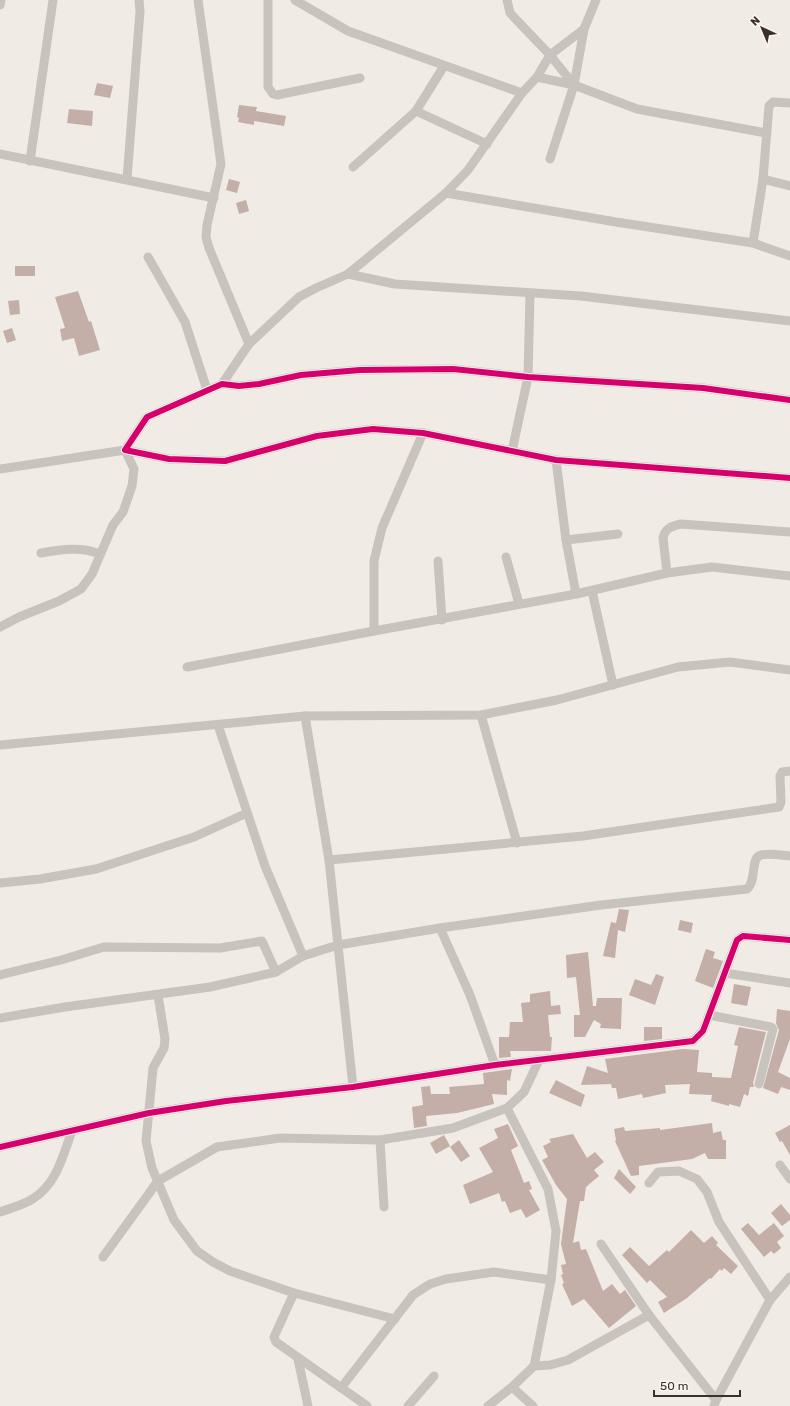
<svg xmlns="http://www.w3.org/2000/svg" width="790" height="1406" viewBox="0 0 790 1406" font-family="Rubik,sans-serif">
<rect width="100%" height="100%" fill="#f0ebe5"/>
<g fill="#c3afa7">
<polygon points="97,83 113,86 110,98 94,95"/>
<polygon points="239,105 257,107 256,111 286,116 284,126 254,121 254,125 238,122 239,118 237,117"/>
<polygon points="69,109 93,111 92,126 67,123"/>
<polygon points="229,179 240,182 237,193 226,190"/>
<polygon points="246,200 249,211 239,214 236,203"/>
<rect x="15" y="266" width="20" height="10"/>
<polygon points="78,291 89,322 91,321 100,350 79,356 74,338 62,341 60,329 65,328 55,297"/>
<polygon points="19,300 20,314 10,315 8,301"/>
<polygon points="12,328 16,340 7,343 3,331"/>
<polygon points="619,909 629,910 625,932 618,930 615,958 603,956 611,922 616,923"/>
<polygon points="680,920 693,923 691,933 678,930"/>
<polygon points="706,949 715,952 713,958 723,961 713,988 695,981"/>
<polygon points="588,952 593,1006 596,1006 597,998 622,998 621,1029 600,1028 601,1024 594,1020 585,1037 574,1037 574,1015 580,1015 576,977 567,978 566,955"/>
<polygon points="656,974 664,977 655,1005 629,995 635,979 651,985"/>
<polygon points="734,984 751,987 747,1006 731,1003"/>
<polygon points="550,991 551,1006 560,1005 561,1014 548,1015 550,1037 552,1037 551,1051 510,1051 511,1057 499,1058 499,1037 509,1037 510,1022 523,1022 521,1003 530,1002 530,994"/>
<polygon points="777,1009 790,1011 790,1039 778,1072 790,1078 790,1090 781,1087 778,1094 763,1088 779,1030 776,1023"/>
<polygon points="644,1027 662,1027 662,1039 644,1041"/>
<polygon points="739,1027 766,1032 753,1083 754,1087 750,1087 748,1096 744,1094 740,1107 729,1104 729,1106 711,1101 712,1095 689,1094 690,1084 665,1085 666,1093 643,1098 642,1094 618,1099 616,1088 612,1088 611,1084 581,1085 587,1066 608,1073 605,1059 683,1049 699,1050 697,1072 712,1073 712,1077 731,1078 738,1046 734,1045"/>
<polygon points="512,1069 510,1081 507,1080 507,1095 492,1094 494,1104 457,1113 426,1116 427,1126 414,1128 412,1107 423,1105 421,1087 430,1086 431,1094 450,1094 449,1087 484,1084 483,1073"/>
<polygon points="556,1080 585,1095 581,1107 549,1093"/>
<polygon points="712,1123 713,1133 721,1131 723,1140 726,1140 726,1159 708,1159 705,1153 692,1159 639,1166 639,1175 631,1176 615,1141 616,1140 614,1129 624,1127 625,1131 660,1128 660,1130"/>
<polygon points="508,1124 518,1146 511,1150 524,1183 529,1181 532,1189 529,1190 540,1210 526,1218 521,1209 510,1213 505,1201 502,1202 499,1193 470,1204 463,1185 493,1172 479,1148 498,1138 494,1129"/>
<polygon points="790,1125 790,1155 782,1141 780,1142 775,1133"/>
<polygon points="573,1134 587,1158 595,1152 604,1162 594,1170 599,1176 586,1187 584,1201 580,1201 573,1243 579,1241 581,1250 586,1249 603,1291 612,1284 620,1294 625,1290 636,1306 609,1328 584,1299 572,1306 562,1284 564,1283 561,1275 563,1274 561,1265 566,1264 561,1244 567,1199 556,1185 542,1160 548,1157 543,1146 551,1142 549,1139"/>
<polygon points="444,1135 450,1146 436,1154 430,1143"/>
<polygon points="459,1140 470,1156 461,1162 450,1147"/>
<polygon points="619,1169 636,1187 630,1194 614,1178"/>
<polygon points="781,1204 790,1215 790,1220 782,1226 771,1213"/>
<polygon points="748,1223 759,1235 774,1223 784,1236 777,1242 781,1248 774,1254 771,1251 764,1257 741,1229"/>
<polygon points="691,1230 704,1243 712,1236 718,1243 716,1245 738,1266 731,1274 724,1268 722,1271 720,1269 711,1279 710,1278 687,1298 664,1313 658,1302 667,1297 650,1280 647,1283 622,1255 630,1247 649,1266 667,1250 669,1252"/>
</g>
<g fill="none" stroke-linecap="round" stroke-linejoin="round">
<g stroke="#c9c3be" stroke-width="9">
<polyline points="198,0 221,164 207,225 206,237 209,248 249,344"/>
<polyline points="268,0 268,87 273,94 277,95 360,78"/>
<polyline points="295,0 348,31 522,93"/>
<polyline points="507,0 510,13 550,55 574,85"/>
<polyline points="0,5 1,0"/>
<polyline points="537,77 574,85 637,109 766,133"/>
<polyline points="790,103 773,102 769,106 763,179 790,186"/>
<polyline points="416,111 487,144"/>
<polyline points="0,154 214,198"/>
<polyline points="550,159 574,85 584,29 596,0"/>
<polyline points="30,161 53,0"/>
<polyline points="353,167 416,111 444,66"/>
<polyline points="127,179 140,11 139,0"/>
<polyline points="446,193 616,222 753,243 790,256"/>
<polyline points="753,243 763,179"/>
<polyline points="148,257 185,322 207,390"/>
<polyline points="348,274 395,284 581,296 790,321"/>
<polyline points="222,384 249,344 299,297 316,288 348,274 446,193 468,170 522,93 537,77 550,55 584,29"/>
<polyline points="790,400 703,388 528,377 453,369 360,370 301,375 259,384 239,386 222,384 147,417 125,450 169,459 225,461 317,436 373,429 423,433 556,460 790,478"/>
<polyline points="512,451 528,377 530,294"/>
<polyline points="556,460 566,540 576,594"/>
<polyline points="0,469 125,450 134,469 132,486 123,512 113,525 92,574 81,589 59,601 19,617 0,627"/>
<polyline points="566,540 618,534"/>
<path d="M 41,553 C 59,550 81,546 99,554"/>
<polyline points="506,557 519,604"/>
<polyline points="438,561 442,620"/>
<path d="M 667,573 L 663,538 C 665,528 672,526 681,524 L 790,532"/>
<polyline points="592,591 613,685"/>
<polyline points="374,631 374,561 382,528 423,433"/>
<polyline points="187,667 374,631 576,594 667,573 712,567 790,576"/>
<polyline points="481,715 517,843"/>
<polyline points="305,716 329,860 353,1087"/>
<polyline points="218,725 265,866 303,956"/>
<polyline points="0,745 305,716 481,715 557,700 678,667 730,662 790,670"/>
<polyline points="329,860 583,836 779,807 781,802 780,776 782,772 790,771"/>
<polyline points="0,883 40,879 96,869 194,837 247,813"/>
<polyline points="440,928 470,995 495,1065"/>
<polyline points="725,973 790,983"/>
<polyline points="0,975 61,960 104,947 220,948 262,941 276,972"/>
<polyline points="158,995 165,1039 164,1048 153,1068 146,1141 152,1168 174,1220 197,1251 213,1262 230,1271 294,1293 395,1319"/>
<polyline points="709,1015 771,1027 773,1029 759,1084"/>
<path d="M 0,1018 L 65,1007 L 210,987 L 276,972 L 303,956 L 338,945 L 440,928 L 601,905 L 747,889 C 757,881 750,857 761,855 C 769,853 781,855 790,856"/>
<polyline points="507,1108 548,1189 556,1231 551,1280 534,1366"/>
<polyline points="380,1140 384,1207"/>
<polyline points="0,1147 149,1113 226,1101 353,1087 495,1065 693,1041 703,1031 737,940 743,936 790,940"/>
<polyline points="780,1165 790,1179"/>
<polyline points="649,1183 658,1172 679,1171 697,1179 707,1192 719,1222 770,1300"/>
<path d="M 0,1212 C 11,1208 24,1205 34,1198 C 57,1183 63,1155 72,1131"/>
<polyline points="601,1244 649,1315"/>
<polyline points="103,1257 158,1181 217,1147 280,1138 380,1140 453,1128 507,1108 524,1092 539,1060"/>
<polyline points="294,1293 274,1337 276,1342 367,1406"/>
<polyline points="298,1359 308,1406"/>
<polyline points="341,1388 413,1295 430,1284 446,1279 494,1272 551,1280"/>
<polyline points="408,1406 434,1376"/>
<polyline points="488,1406 512,1387"/>
<polyline points="533,1406 512,1387 534,1366 550,1365 568,1360 649,1315 716,1400"/>
<polyline points="714,1406 716,1400 770,1300 790,1277"/>
</g>
<defs>
<g id="cycleway">
<polyline points="790,400 703,388 528,377 453,369 360,370 301,375 259,384 239,386 222,384 147,417 125,450 169,459 225,461 317,436 373,429 423,433 556,460 790,478"/>
<polyline points="0,1147 149,1113 226,1101 353,1087 495,1065 693,1041 703,1031 737,940 743,936 790,940"/>
</g>
</defs>
<use href="#cycleway" stroke="#fbf5ee" stroke-width="8"/>
<use href="#cycleway" stroke="#d6006c" stroke-width="6"/>
</g>
<g transform="translate(762 28) rotate(316)" stroke="#fbf5ee" stroke-width="3" paint-order="stroke">
<path d="M0-3L7 15L0 10L-7 15Z" fill="#3b302b"/>
<text y="-6" font-size="11" font-weight="bold" text-anchor="middle" fill="#3b302b">N</text>
</g>
<path d="M654 1390v6h86v-6" fill="none" stroke="#3b302b" stroke-width="2"/>
<text x="660" y="1390" font-size="12" fill="#3b302b" stroke="#fbf5ee" stroke-width="3" paint-order="stroke">50 m</text>
</svg>
